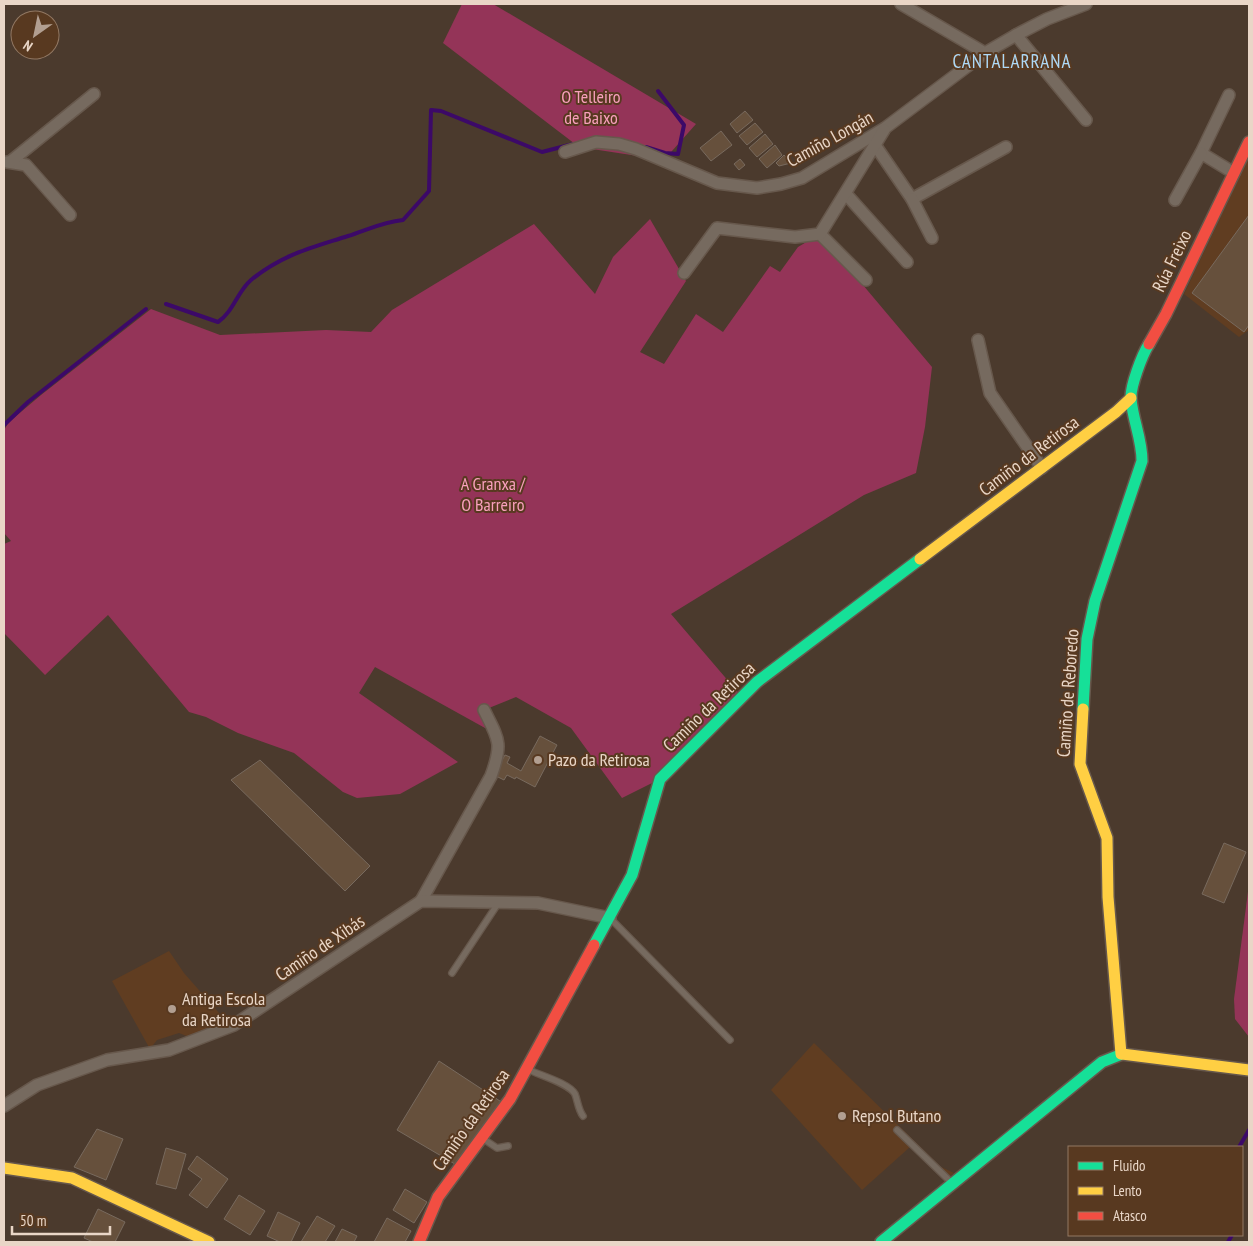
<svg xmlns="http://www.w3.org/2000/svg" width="1253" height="1246" viewBox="0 0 1253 1246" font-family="'PT Sans Narrow',sans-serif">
<rect width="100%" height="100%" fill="#4b3a2d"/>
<g fill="#603d21">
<polygon points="1249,157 1249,330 1239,337 1184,294"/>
<polygon points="169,951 184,973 226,1021 189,1037 179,1033 157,1040 150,1049 112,981"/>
<polygon points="814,1043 941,1167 954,1173 945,1180 910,1147 862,1190 771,1090"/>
</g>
<g fill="#943458">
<polygon points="462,4 493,4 696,124 664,160 579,147 443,43"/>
<polygon points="650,219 686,281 640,352 664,364 696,314 723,332 770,266 780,272 798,247 820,234 932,367 925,427 916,473 864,495 671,614 742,697 660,779 622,798 571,728 516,697 484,710 485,728 375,667 359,693 458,762 400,794 357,798 343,792 294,753 238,733 206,717 189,712 108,615 45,675 4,633 4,544 11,541 4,533 4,430 9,422 41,395 151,309 220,335 326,330 371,332 392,310 534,224 595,294 613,257"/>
<polygon points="1249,884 1249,1037 1235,1019 1234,999"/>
</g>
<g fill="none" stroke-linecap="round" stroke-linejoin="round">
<g stroke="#3c0968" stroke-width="4">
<polyline points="646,147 665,153 678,154 684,125 658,91"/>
<path d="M 166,304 L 218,322 C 234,311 237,292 251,280 C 283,254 311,248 348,236 C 367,230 382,222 403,220 L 429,191 L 431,110 L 441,111 L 542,152 L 573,144"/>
<polyline points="4,425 28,402 146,309"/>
<polyline points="1239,1147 1249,1130"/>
<polyline points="1228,1242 1232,1235"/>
</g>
</g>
<g fill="#66503c" stroke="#786a5e">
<polygon points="745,111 753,120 737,133 730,124"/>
<polygon points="755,123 763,132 747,145 739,136"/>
<polygon points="721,131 732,145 711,161 700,148"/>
<polygon points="765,134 773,144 757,157 749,148"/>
<polygon points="775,145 782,155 767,168 759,159"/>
<polygon points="784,155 791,163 779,166 776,163"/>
<polygon points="740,159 745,165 739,170 734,164"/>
<polygon points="1249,215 1249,325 1244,332 1192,293"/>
<polygon points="540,736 557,745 535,787 516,777 515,779 507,775 504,780 494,775 505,755 510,757 507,763 521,771"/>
<polygon points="260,760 370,866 345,891 231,780"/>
<polygon points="1224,843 1246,852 1224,903 1202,894"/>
<polygon points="439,1061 506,1105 460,1167 397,1130"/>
<polygon points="97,1129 123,1139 106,1180 74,1167"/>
<polygon points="166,1148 186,1154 176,1189 156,1184"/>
<polygon points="197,1156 228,1179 207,1208 189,1195 202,1179 188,1169"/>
<polygon points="405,1189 427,1202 414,1223 393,1210"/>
<polygon points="239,1195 265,1211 250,1235 224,1219"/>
<polygon points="98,1209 125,1222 115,1242 93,1242 84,1238"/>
<polygon points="278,1212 300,1223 291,1242 280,1242 267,1236"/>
<polygon points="317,1216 335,1226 325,1242 301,1242"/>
<polygon points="387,1218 411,1231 405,1242 374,1242"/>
<polygon points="342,1229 357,1236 354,1242 335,1242"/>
</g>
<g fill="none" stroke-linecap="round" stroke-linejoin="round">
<defs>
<g id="lane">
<polyline points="610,918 730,1040"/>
<polyline points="452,973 499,902"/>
<path d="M 527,1069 C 539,1075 569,1083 575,1094 C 578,1102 578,1109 583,1116"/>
<polyline points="897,1130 951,1182"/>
<polyline points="482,1138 497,1148 508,1146"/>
</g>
<g id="street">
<polyline points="901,4 985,53"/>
<polyline points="1016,35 1086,120"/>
<polyline points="1229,95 1201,153 1234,173"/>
<polyline points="875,145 912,199 1006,147"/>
<polyline points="565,152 596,142 619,144 636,149 717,183 757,188 781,184 802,178 885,128 985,53 1016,35 1047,19 1086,4"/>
<polyline points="7,162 26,165 70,215"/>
<polyline points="10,162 94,94"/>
<polyline points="846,194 907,262"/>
<polyline points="912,199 932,238"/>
<polyline points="1175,200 1201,153"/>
<polyline points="820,234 866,280"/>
<polyline points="684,273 717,228 795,237 820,234 884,130"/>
<polyline points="978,340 990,393 1042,468"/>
<path d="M 421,901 L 491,776 C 503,743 499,740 484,710"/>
<polyline points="4,1106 37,1085 107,1060 169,1050 234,1025 421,901 538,903 610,918"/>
</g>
<g id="fast">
<path d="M 1083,709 L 1087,639 L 1095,601 L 1142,461 C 1142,439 1133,421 1131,399 C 1130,387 1142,355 1149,344"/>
<polyline points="594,945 632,875 660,779 757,682 920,559"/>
<polyline points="881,1242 1102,1062 1122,1054"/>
</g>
<g id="slow">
<polyline points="920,559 1116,412 1131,398"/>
<polyline points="1083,709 1080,764 1107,838 1108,897 1121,1054"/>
<polyline points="1122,1054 1249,1070"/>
<polyline points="4,1168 72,1178 209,1242"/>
</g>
<g id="jam">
<polyline points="1149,344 1166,314 1249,142"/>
<polyline points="419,1242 438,1197 510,1099 594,945"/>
</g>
</defs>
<use href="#lane" stroke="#67584c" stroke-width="8"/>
<use href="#street" stroke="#67584c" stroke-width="14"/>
<use href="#fast" stroke="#67584c" stroke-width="14"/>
<use href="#slow" stroke="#67584c" stroke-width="14"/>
<use href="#jam" stroke="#67584c" stroke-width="14"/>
<use href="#lane" stroke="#766a5f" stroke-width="5.5"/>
<use href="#street" stroke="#766a5f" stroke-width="11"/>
<use href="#fast" stroke="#16e098" stroke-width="11"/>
<use href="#slow" stroke="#ffcf43" stroke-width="11"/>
<use href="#jam" stroke="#f24e42" stroke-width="11"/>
</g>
<g fill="#b29f91" stroke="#583920" stroke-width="2">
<circle cx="538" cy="760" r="5"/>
<circle cx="172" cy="1009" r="5"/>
<circle cx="842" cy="1116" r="5"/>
</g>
<g text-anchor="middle" stroke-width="4" stroke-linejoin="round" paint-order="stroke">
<g font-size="18" fill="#f9a0bd" stroke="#583920">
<text x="591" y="103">O Telleiro<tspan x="591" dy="21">de Baixo</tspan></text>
<text x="493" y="490">A Granxa /<tspan x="493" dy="21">O Barreiro</tspan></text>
</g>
<g font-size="18" fill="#e9d6c7" stroke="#583920">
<text transform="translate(830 139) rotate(-29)" y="6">Camiño Longán</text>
<text transform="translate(1172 261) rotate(-64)" y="6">Rúa Freixo</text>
<text transform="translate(1029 456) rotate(-37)" y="6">Camiño da Retirosa</text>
<text transform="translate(1068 693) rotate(-86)" y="6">Camiño de Reboredo</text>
<text transform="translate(709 707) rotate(-44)" y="6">Camiño da Retirosa</text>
<text transform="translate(320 948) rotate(-34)" y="6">Camiño de Xibás</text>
<text transform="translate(471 1120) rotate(-55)" y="6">Camiño da Retirosa</text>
</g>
<g font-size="18" fill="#e9d6c7" stroke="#583920" text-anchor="start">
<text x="548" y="766">Pazo da Retirosa</text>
<text x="182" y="1005">Antiga Escola<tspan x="182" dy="21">da Retirosa</tspan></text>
<text x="852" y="1122">Repsol Butano</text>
</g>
<g font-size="19" letter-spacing="1" fill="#aed8f5" stroke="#583920">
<text x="1012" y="68">CANTALARRANA</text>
</g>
</g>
<rect width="1253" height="1246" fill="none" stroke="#e9d6c7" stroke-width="10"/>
<rect x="1068" y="1146" width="175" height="90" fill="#583920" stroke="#927863"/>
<rect x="1078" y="1162" width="25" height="8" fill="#16e098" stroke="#927863"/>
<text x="1113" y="1171" font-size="15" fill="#e9d6c7">Fluido</text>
<rect x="1078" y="1187" width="25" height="8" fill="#ffcf43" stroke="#927863"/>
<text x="1113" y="1196" font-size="15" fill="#e9d6c7">Lento</text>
<rect x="1078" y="1212" width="25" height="8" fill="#f24e42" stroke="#927863"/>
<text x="1113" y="1221" font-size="15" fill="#e9d6c7">Atasco</text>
<g transform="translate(35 35) rotate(213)"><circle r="24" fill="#583920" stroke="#927863"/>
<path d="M0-4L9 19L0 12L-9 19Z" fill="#b29f91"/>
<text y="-8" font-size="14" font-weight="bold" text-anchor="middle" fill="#e9d6c7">N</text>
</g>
<path d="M12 1226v8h98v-8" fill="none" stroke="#e9d6c7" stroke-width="2.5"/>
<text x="20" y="1226" font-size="15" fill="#e9d6c7" stroke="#583920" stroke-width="4" paint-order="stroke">50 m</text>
</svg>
